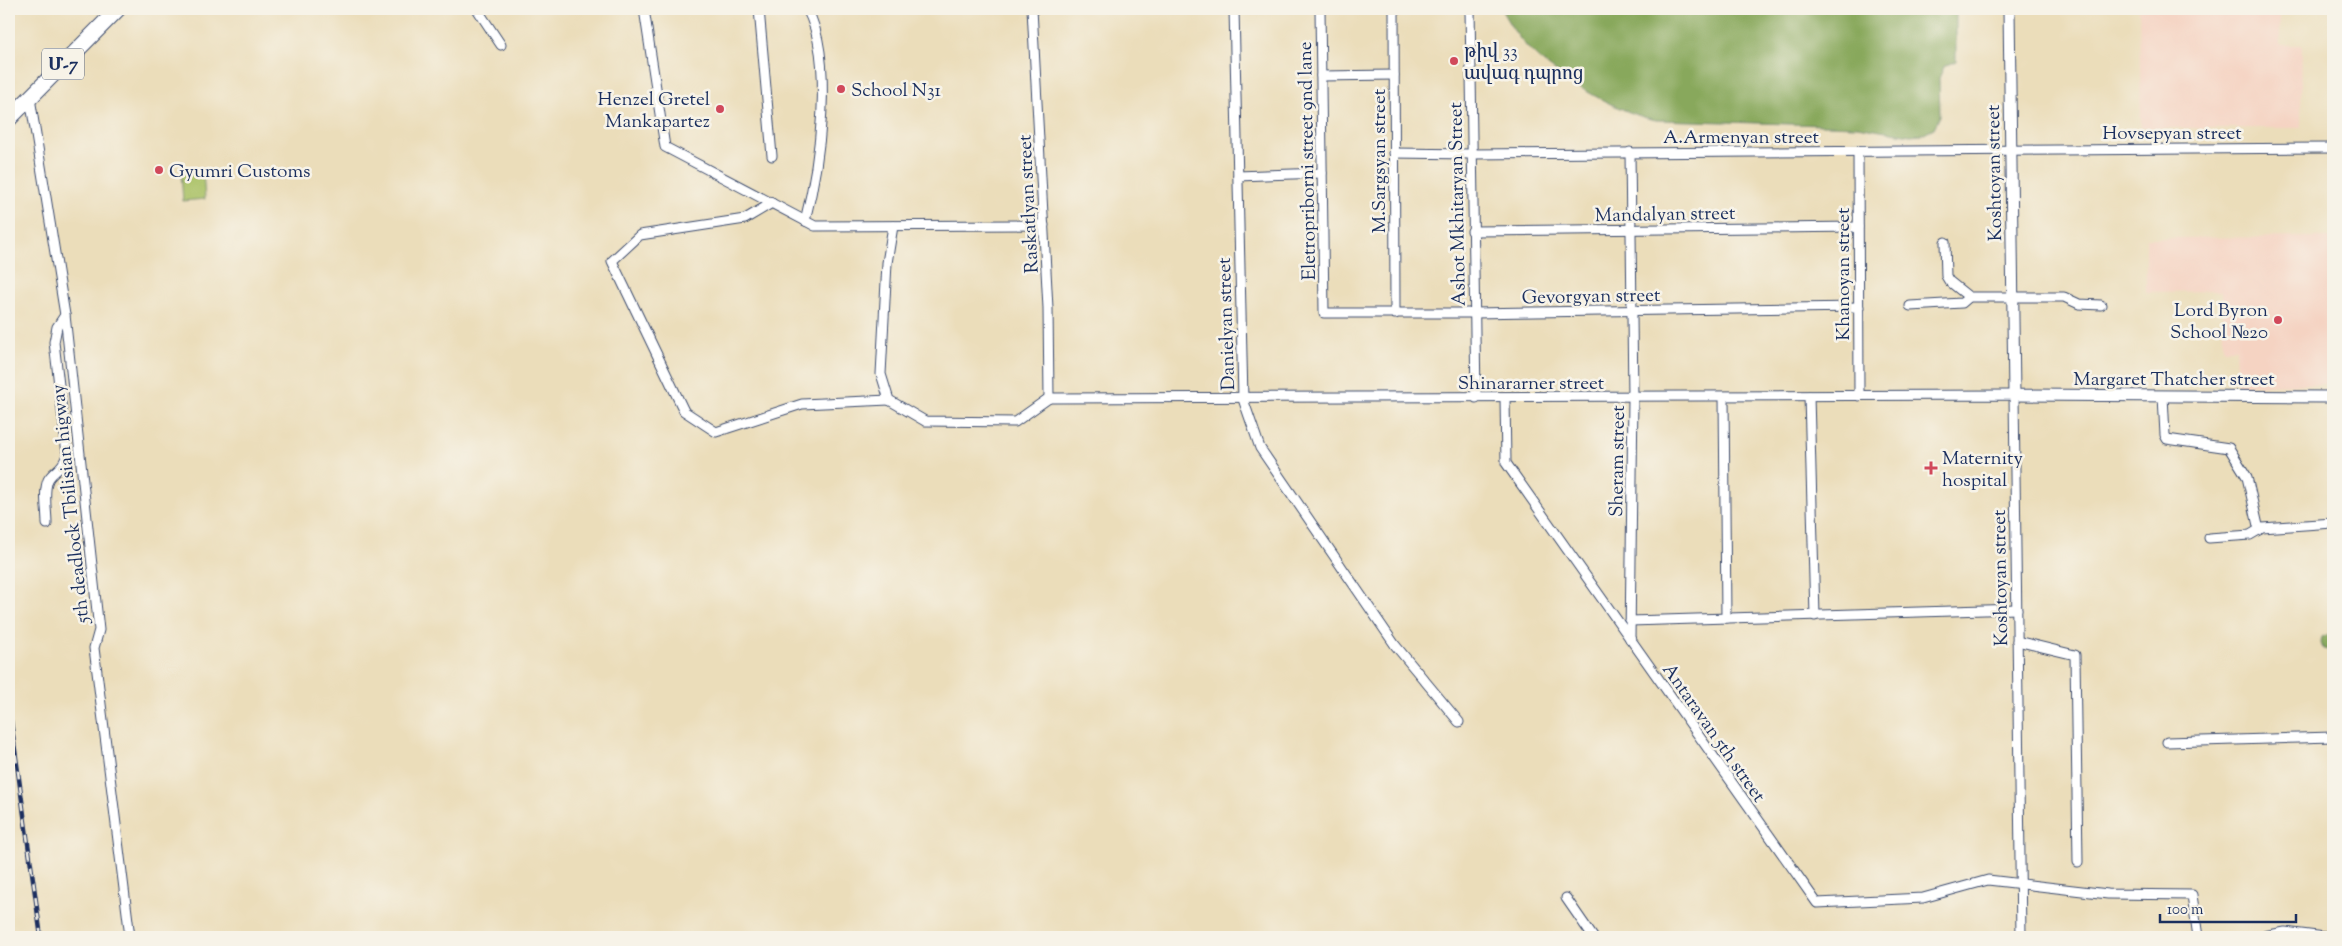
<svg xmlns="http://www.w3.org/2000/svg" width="2342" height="946" viewBox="0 0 2342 946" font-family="'Sorts Mill Goudy','Noto Serif Armenian',serif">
<rect width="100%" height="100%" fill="#f7f3e8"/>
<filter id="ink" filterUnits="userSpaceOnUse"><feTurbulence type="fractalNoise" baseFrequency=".02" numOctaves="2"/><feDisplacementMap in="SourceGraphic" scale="10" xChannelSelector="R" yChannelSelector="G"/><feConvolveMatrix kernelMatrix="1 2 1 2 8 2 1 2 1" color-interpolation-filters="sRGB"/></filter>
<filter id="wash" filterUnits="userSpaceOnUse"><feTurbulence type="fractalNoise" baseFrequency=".0096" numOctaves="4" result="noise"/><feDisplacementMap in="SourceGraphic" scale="20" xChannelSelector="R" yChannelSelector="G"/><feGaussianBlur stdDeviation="1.12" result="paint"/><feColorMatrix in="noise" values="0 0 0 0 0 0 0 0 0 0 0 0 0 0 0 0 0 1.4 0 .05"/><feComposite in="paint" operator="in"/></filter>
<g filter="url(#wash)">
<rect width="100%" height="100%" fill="#ebddba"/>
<g fill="#f5d3c2">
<polygon points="2139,9 2280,9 2280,45 2302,45 2301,128 2141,128"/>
<polygon points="2333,237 2333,384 2237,385 2236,349 2223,349 2222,291 2146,292 2146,238"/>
</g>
<polygon fill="#abc267" stroke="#637862" points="203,171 205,199 183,201 181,173"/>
<g fill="#88a85c" stroke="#526c5d">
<path d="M 1501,9 L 1956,9 L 1956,61 L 1944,67 L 1939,78 L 1940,116 L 1934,128 L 1922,134 L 1910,135 L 1857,126 L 1656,120 C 1621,114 1562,80 1535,55 C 1521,42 1510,26 1501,9 Z"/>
<polygon points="2333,632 2333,651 2323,649 2321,643 2322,637"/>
</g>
</g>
<g filter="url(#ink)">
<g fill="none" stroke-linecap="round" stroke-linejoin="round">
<defs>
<g id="minor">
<polyline points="477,9 501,45"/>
<polyline points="644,9 665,147 815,226 1044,225"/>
<polyline points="759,9 772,156"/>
<polyline points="1032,9 1048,308 1049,398"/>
<polyline points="1234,9 1243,399 1260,448 1395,645 1459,722"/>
<polyline points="1320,9 1324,313 1474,313 1859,307"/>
<polyline points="1394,9 1395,314"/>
<polyline points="1470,9 1476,398"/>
<polyline points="1321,76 1394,75"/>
<polyline points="30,98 65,315 99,630 94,648 130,937"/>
<polyline points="1858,152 1859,396"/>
<polyline points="1394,153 1471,154 2333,148"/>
<polyline points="1238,176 1322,173"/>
<polyline points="772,203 745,219 640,235 612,261 684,411 716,432 802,404 889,400"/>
<path d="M 805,221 C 819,165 835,61 807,9"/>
<polyline points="893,226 887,263 881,374 889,400 925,421 1015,422 1049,398"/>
<polyline points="1472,231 1858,227"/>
<polyline points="1945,242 1946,276 1949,281 1969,297"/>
<polyline points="1910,306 1962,303 1969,297 2064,297 2079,304 2101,305"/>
<polyline points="1809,396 1815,616"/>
<polyline points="2163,396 2165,435 2167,439 2229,448 2247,477 2259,530"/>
<polyline points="1724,397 1726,618"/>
<polyline points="1049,398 2014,395 2021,937"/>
<polyline points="1505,398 1506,463 1817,903 1923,898 1988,880 2108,894 2192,895 2198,937"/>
<path d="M 47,524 C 47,510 43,492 48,480 C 53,470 63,470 67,454 L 54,342 L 57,327 L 65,315"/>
<polyline points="2209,538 2250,535 2262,528 2333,523"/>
<polyline points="1630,621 2017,609"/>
<polyline points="1630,639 1633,397 1630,152"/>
<polyline points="2017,641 2075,655 2078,862"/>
<polyline points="2167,742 2333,737"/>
<polyline points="1566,898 1593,937"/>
<polyline points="2259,937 2285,932 2325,937"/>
</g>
<polyline id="tertiary" points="2009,9 2014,395 2333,397"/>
<polyline id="trunk" points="9,119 118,9"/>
</defs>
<use href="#minor" stroke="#3a496c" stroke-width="11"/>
<use href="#tertiary" stroke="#3a496c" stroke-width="13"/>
<use href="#trunk" stroke="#3a496c" stroke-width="17"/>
<use href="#minor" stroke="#fff" stroke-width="9"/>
<use href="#tertiary" stroke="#fff" stroke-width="11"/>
<use href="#trunk" stroke="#fff" stroke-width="15"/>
<defs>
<polyline id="rail" points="9,707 41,937"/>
</defs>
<use href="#rail" stroke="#1b2f5e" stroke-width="4.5"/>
<use href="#rail" stroke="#f7f3e8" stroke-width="2.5" stroke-dasharray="8" stroke-linecap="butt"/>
</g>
</g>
<g fill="#d1495b" stroke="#f7f3e8" stroke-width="2">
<circle cx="1454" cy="61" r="5"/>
<circle cx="841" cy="89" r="5"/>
<circle cx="720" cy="109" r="5"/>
<circle cx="159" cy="170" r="5"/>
<circle cx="2278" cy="320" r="5"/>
<path d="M1928.5 460.5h5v5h5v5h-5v5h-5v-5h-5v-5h5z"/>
</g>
<g text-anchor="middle" stroke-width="5" stroke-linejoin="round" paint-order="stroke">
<rect fill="#f7f3e8" stroke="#5d6a87" stroke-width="1" x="42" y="48.5" width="42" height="31" rx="4"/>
<g font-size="18" font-weight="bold" fill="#1b2f5e">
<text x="63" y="70">Մ-7</text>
</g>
<g font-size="19" fill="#1b2f5e" stroke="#f7f3e8" text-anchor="start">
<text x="1464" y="57">թիվ 33<tspan x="1464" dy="22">ավագ դպրոց</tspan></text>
<text x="851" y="96">School N31</text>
<text x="710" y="105" text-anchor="end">Henzel Gretel<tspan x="710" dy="22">Mankapartez</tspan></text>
<text x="169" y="177">Gyumri Customs</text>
<text x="2268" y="316" text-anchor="end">Lord Byron<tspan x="2268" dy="22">School №20</tspan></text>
<text x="1942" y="464">Maternity<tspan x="1942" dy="22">hospital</tspan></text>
</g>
<g font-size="19" fill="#1b2f5e" stroke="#f7f3e8">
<text x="2172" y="139">Hovsepyan street</text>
<text x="1741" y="143">A.Armenyan street</text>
<text transform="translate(1306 161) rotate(-91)" y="7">Eletropriborni street 9nd lane</text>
<text transform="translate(1378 161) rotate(-90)" y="7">M.Sargsyan street</text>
<text transform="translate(1993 173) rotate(-91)" y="7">Koshtoyan street</text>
<text transform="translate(1027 204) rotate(-93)" y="7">Raskatlyan street</text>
<text transform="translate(1456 204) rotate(-91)" y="7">Ashot Mkhitaryan Street</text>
<text transform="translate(1665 213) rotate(-1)" y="7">Mandalyan street</text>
<text transform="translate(1842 274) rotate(-90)" y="7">Khanoyan street</text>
<text transform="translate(1591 295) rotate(-1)" y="7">Gevorgyan street</text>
<text transform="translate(1225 324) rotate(-92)" y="7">Danielyan street</text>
<text x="2174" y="385">Margaret Thatcher street</text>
<text x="1531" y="389">Shinararner street</text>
<text transform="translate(1616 461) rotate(-89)" y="7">Sheram street</text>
<text transform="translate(69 504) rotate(-96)" y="7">5th deadlock Tbilisian higway</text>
<text transform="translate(1999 578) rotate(-91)" y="7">Koshtoyan street</text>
<text transform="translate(1715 732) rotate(55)" y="7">Antaravan 5th street</text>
</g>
</g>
<rect width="2342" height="946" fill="none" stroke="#f7f3e8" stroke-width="30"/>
<path d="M2160 914v8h136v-8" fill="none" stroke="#1b2f5e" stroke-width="2.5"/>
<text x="2167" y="914" font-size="15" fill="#1b2f5e" stroke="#f7f3e8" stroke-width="4" paint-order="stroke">100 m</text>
</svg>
